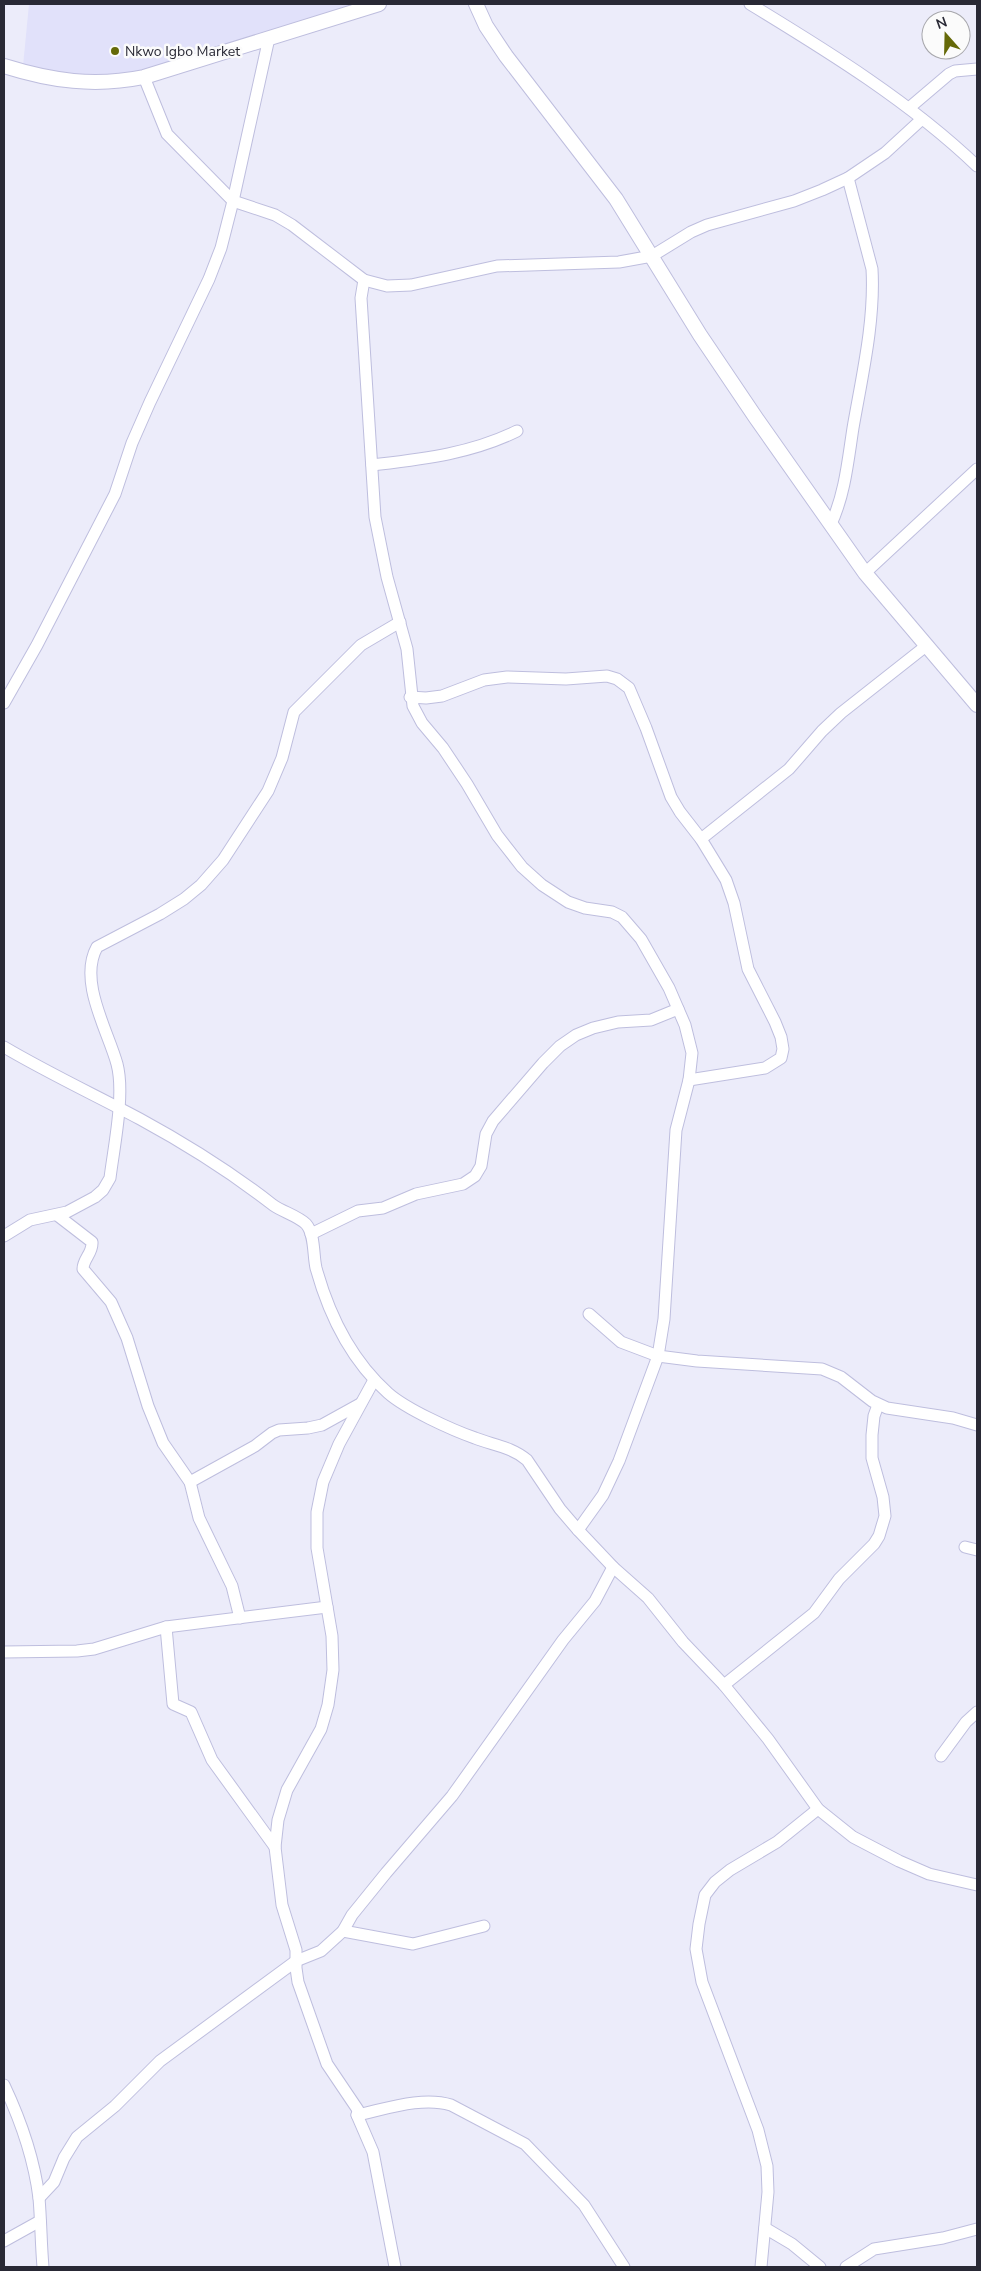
<svg xmlns="http://www.w3.org/2000/svg" width="981" height="2271" viewBox="0 0 981 2271" font-family="'Nunito Sans',sans-serif">
<rect width="100%" height="100%" fill="#ececfa"/>
<polygon fill="#e1e1fa" points="29,4 357,4 144,70 116,76 71,75 23,66"/>
<g fill="none" stroke-linecap="round" stroke-linejoin="round">
<defs>
<g id="minor">
<path d="M 750,4 C 829,52 910,102 977,166"/>
<polyline points="144,77 167,134 233,201 275,215 292,225 364,280 387,286 411,285 497,266 619,262 652,256 691,232 707,225 794,201 822,190 848,178 885,153 922,119"/>
<polyline points="909,108 949,74 955,71 977,69"/>
<polyline points="364,280 361,298 375,517 387,577 407,649 413,706 422,723 443,748 467,784 497,835 522,867 542,885 568,902 585,908 612,912 622,917 641,939 669,988 685,1025 692,1053 689,1080 676,1130 664,1319 658,1356 619,1461 603,1495 578,1530"/>
<path d="M 372,465 C 422,459 470,454 517,431"/>
<path d="M 831,524 C 845,494 848,460 853,428 C 862,376 875,321 872,269 L 848,178"/>
<polyline points="865,573 977,469"/>
<polyline points="410,697 426,698 442,696 484,680 507,677 566,679 607,676 617,679 629,688 646,728 671,797 680,812 701,839 726,880 734,903 748,969 775,1022 781,1037 783,1049 781,1058 765,1068 689,1080"/>
<polyline points="4,703 37,645 115,494 132,443 150,402 209,279 221,248 233,201 269,38"/>
<polyline points="701,839 789,769 822,731 841,713 926,646"/>
<path d="M 4,1047 C 48,1073 95,1095 140,1119 C 186,1144 232,1173 273,1205 C 283,1212 298,1216 306,1224 C 315,1234 313,1255 316,1268 C 329,1315 351,1360 388,1393 C 406,1409 452,1430 475,1438 C 493,1445 512,1447 527,1460 L 560,1509 L 578,1530 L 613,1567 L 648,1598 L 683,1642 L 724,1685 L 768,1739 L 818,1809 L 853,1837 L 899,1861 L 929,1874 L 977,1885"/>
<path d="M 57,1215 L 92,1242 C 93,1253 83,1259 83,1269 L 111,1302 L 127,1338 L 148,1406 L 163,1443 L 190,1482 L 199,1518 L 232,1586 L 240,1618"/>
<polyline points="311,1234 358,1211 383,1208 416,1194 463,1184 475,1176 481,1166 486,1134 493,1121 543,1063 560,1046 576,1035 593,1028 618,1022 651,1020 678,1009"/>
<path d="M 4,1236 L 30,1220 L 67,1212 L 95,1197 L 103,1190 L 110,1178 C 114,1146 125,1094 117,1064 C 108,1031 78,981 97,947 L 160,914 L 184,899 L 201,885 L 223,860 L 268,791 L 282,758 L 294,712 L 361,645 L 400,622"/>
<polyline points="589,1314 621,1342 658,1356 697,1361 822,1369 841,1377 872,1401 887,1408 953,1418 977,1425"/>
<polyline points="374,1380 339,1444 323,1482 317,1512 317,1548 332,1636 333,1670 328,1705 321,1729 287,1790 278,1820 275,1847 282,1905 296,1950 296,1968 298,1982 327,2064 358,2110 357,2115 373,2152 395,2267"/>
<polyline points="190,1482 255,1446 272,1433 279,1430 308,1428 322,1425 360,1404"/>
<polyline points="965,1547 977,1550"/>
<polyline points="166,1627 173,1704 191,1712 212,1760 275,1847"/>
<polyline points="4,1652 77,1651 94,1649 166,1627 327,1607"/>
<polyline points="724,1685 814,1613 839,1579 874,1544 879,1536 885,1516 883,1497 872,1458 872,1435 874,1416 878,1405"/>
<polyline points="941,1756 966,1722 977,1712"/>
<polyline points="343,1931 413,1944 484,1926"/>
<path d="M 4,2085 C 21,2121 34,2158 39,2198 C 41,2221 41,2244 43,2267"/>
<path d="M 357,2115 C 386,2109 422,2096 451,2105 L 525,2144 L 584,2205 L 624,2267"/>
<polyline points="39,2198 54,2182 64,2158 77,2137 115,2106 160,2061 296,1961 321,1951 343,1931 352,1915 386,1873 452,1796 563,1640 595,1601 613,1567"/>
<polyline points="765,2228 792,2244 820,2267"/>
<polyline points="4,2241 40,2221"/>
<polyline points="761,2267 768,2192 767,2166 758,2130 702,1982 696,1949 699,1924 705,1895 715,1882 730,1870 777,1842 818,1809"/>
<polyline points="846,2267 874,2249 943,2238 977,2229"/>
</g>
<g id="major">
<polyline points="476,4 486,26 506,56 616,199 700,335 756,418 865,573 977,705"/>
<path d="M 4,66 C 52,81 94,87 144,77 L 379,4"/>
</g>
</defs>
<use href="#minor" stroke="#bebede" stroke-width="13"/>
<use href="#major" stroke="#bebede" stroke-width="16"/>
<use href="#minor" stroke="#fff" stroke-width="11"/>
<use href="#major" stroke="#fff" stroke-width="14"/>
</g>
<circle fill="#656908" stroke="#fbfbfb" stroke-width="2" cx="115" cy="51" r="5"/>
<g text-anchor="middle" stroke-width="5" stroke-linejoin="round" paint-order="stroke">
<g font-size="14" fill="#292935" stroke="#fbfbfb" text-anchor="start">
<text x="125" y="56">Nkwo Igbo Market</text>
</g>
</g>
<rect width="981" height="2271" fill="none" stroke="#292935" stroke-width="10"/>
<g transform="translate(946 35) rotate(340)"><circle r="24" fill="#fbfbfb" stroke="#a7a7ac"/>
<path d="M0-4L9 19L0 12L-9 19Z" fill="#656908"/>
<text y="-8" font-size="14" font-weight="bold" text-anchor="middle" fill="#292935">N</text>
</g>
</svg>
